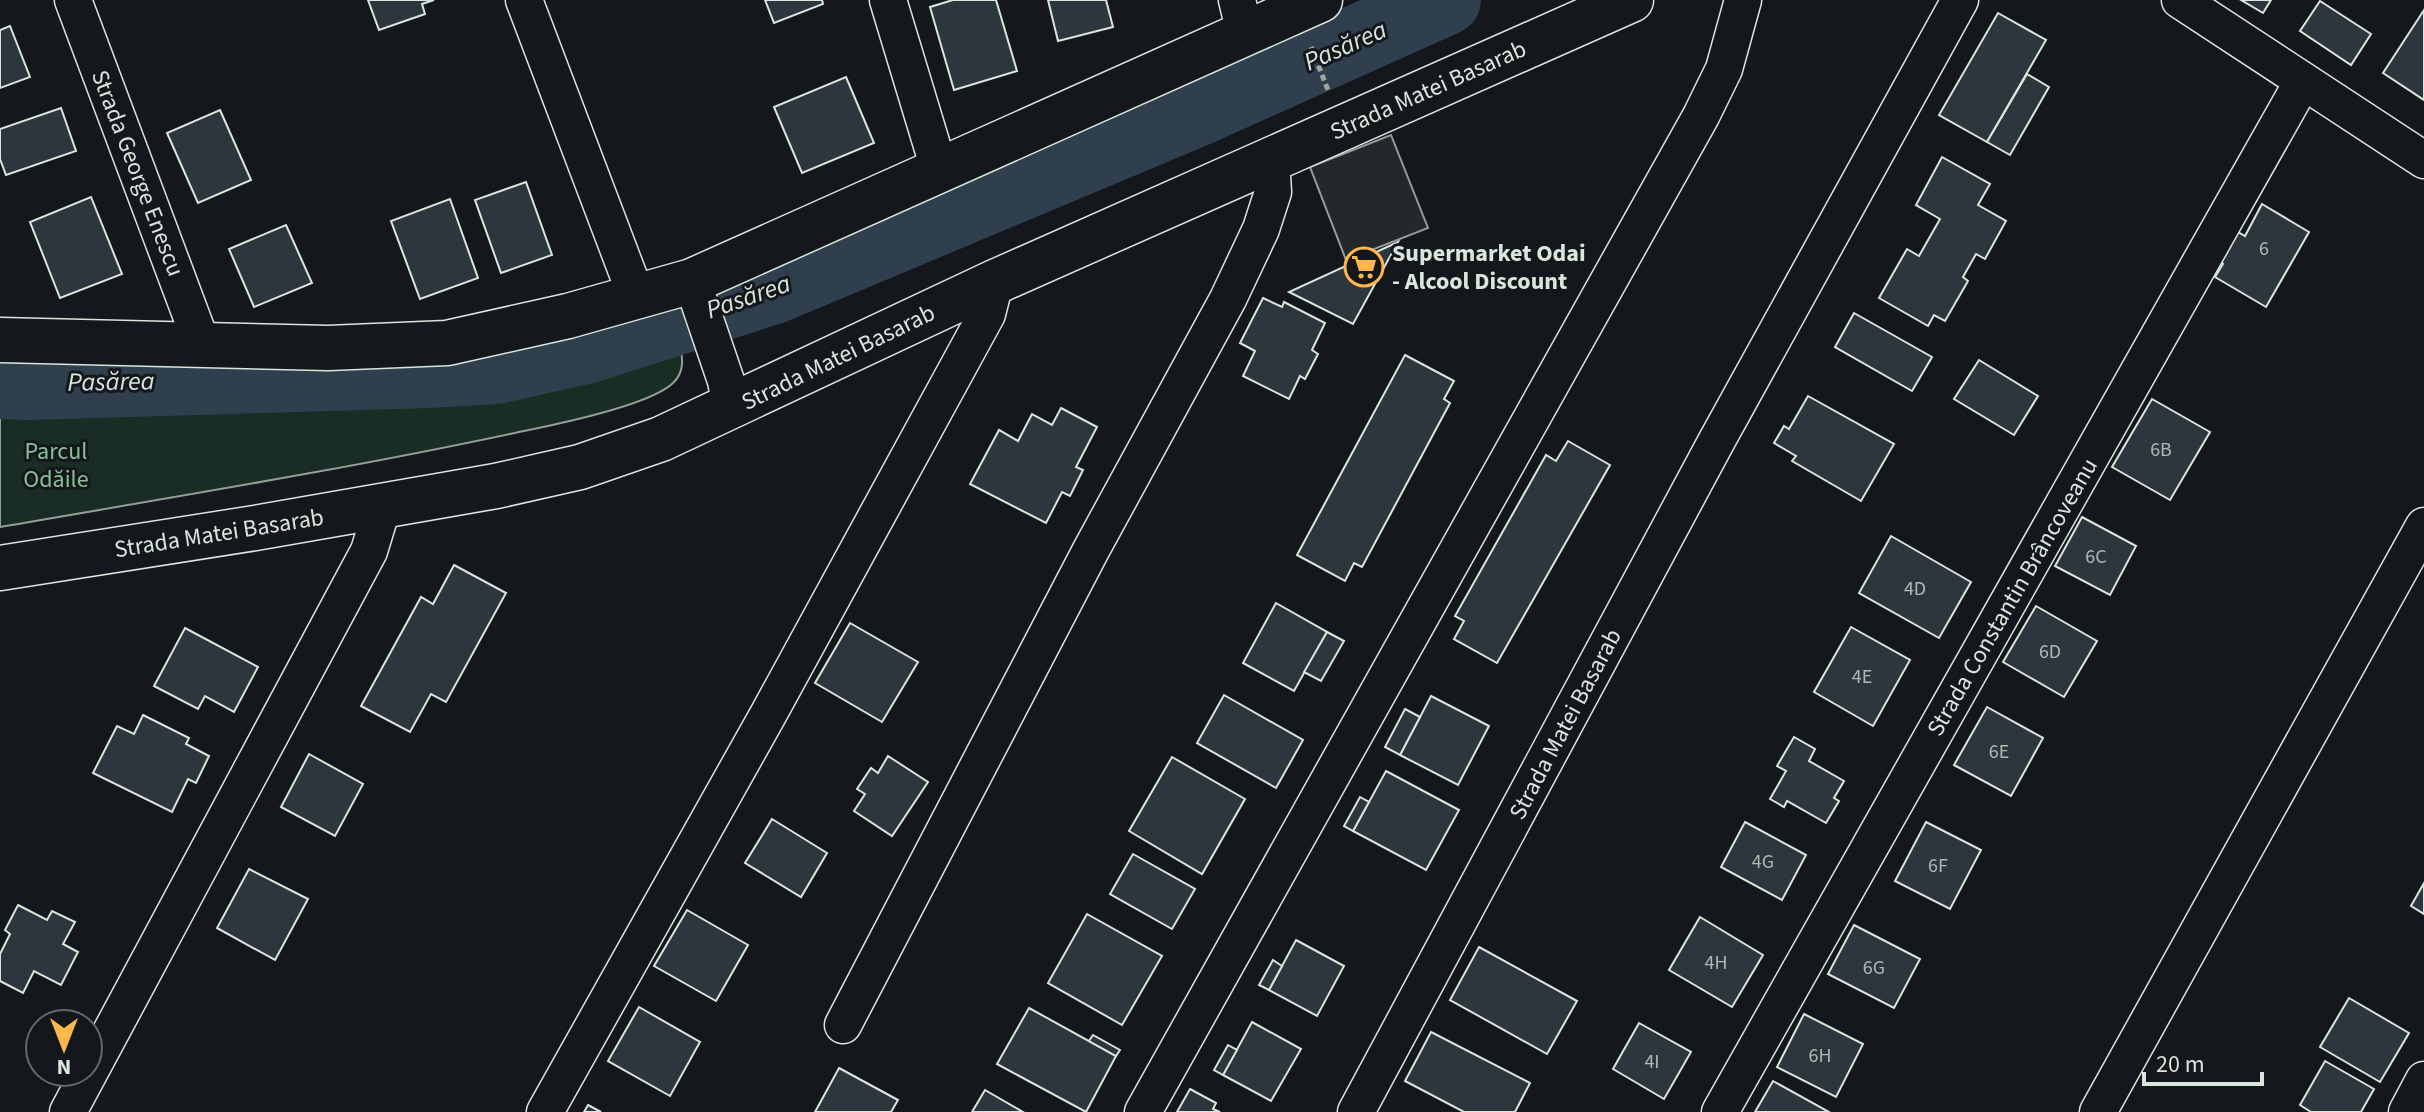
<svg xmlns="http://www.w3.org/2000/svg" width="2424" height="1112" viewBox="0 0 2424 1112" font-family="'Source Sans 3',sans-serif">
<rect width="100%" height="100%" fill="#14181c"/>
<path fill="#1a2d24" stroke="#939e99" stroke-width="2" d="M 679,343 C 683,357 685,372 673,383 C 649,406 554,425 519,432 C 347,469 173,497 0,527 L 0,417 L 145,406 L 309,399 L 406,398 L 544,379 Z"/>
<polygon fill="#24282b" stroke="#939e99" stroke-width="2" points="1391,135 1428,228 1346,260 1310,167"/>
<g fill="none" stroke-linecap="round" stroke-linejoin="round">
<polyline stroke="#2f3f4d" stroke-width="70" points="0,384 27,385 428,373 496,369 589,348 774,289 1196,112 1446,0"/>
</g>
<g fill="#2c363c" stroke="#d8e6dc" stroke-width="2">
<polygon points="368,0 434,0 422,4 425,14 379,30"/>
<polygon points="765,0 822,0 823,4 774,23"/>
<polygon points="953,0 996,0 1017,71 954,90 930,7"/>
<polygon points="1048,0 1106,0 1113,27 1058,41"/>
<polygon points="2241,0 2271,0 2263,13"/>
<polygon points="2320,1 2371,34 2351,65 2300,31"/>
<polygon points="2424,10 2424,100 2383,73"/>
<polygon points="1998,13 2046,40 1987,142 1939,115"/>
<polygon points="10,26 30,77 0,88 0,30"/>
<polygon points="2027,74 2049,87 2010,155 1987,142"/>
<polygon points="846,77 874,143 802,173 774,107"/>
<polygon points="61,108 76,151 6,175 0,159 0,129"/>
<polygon points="220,110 251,180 198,203 167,133"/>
<polygon points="1942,157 1990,184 1978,205 2006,221 1985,259 1976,254 1963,277 1968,281 1945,321 1934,315 1928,326 1879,298 1907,249 1919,256 1940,219 1916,205"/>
<polygon points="526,182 552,255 501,273 475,200"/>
<polygon points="91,197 122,274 60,298 30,222"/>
<polygon points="450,199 478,278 420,299 391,221"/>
<polygon points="2262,204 2309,232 2266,307 2215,277 2223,264 2220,261 2238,232 2245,236"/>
<polygon points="286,225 312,283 254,307 229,249"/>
<polygon points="1398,242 1353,324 1289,292"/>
<polygon points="1263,298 1282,307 1284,302 1325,323 1312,350 1318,354 1305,379 1300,376 1289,399 1243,376 1255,351 1240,343"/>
<polygon points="1854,313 1932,357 1912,391 1835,347"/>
<polygon points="1405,355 1454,381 1444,399 1450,403 1362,567 1354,563 1345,581 1297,555"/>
<polygon points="1979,360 2038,396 2014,435 1954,399"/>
<polygon points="1808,396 1894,444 1861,501 1792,461 1796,456 1774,443 1784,426 1789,429"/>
<polygon points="2152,399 2210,432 2170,500 2112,467"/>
<polygon points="1061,408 1097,427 1076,467 1083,470 1070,496 1062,492 1046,523 970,484 999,430 1018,441 1032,414 1052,425"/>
<polygon points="1568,441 1610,465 1497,663 1454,639 1464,621 1455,616 1546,455 1556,461"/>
<polygon points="2082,517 2136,546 2110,595 2055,566"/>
<polygon points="1891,536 1971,582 1939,638 1859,593"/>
<polygon points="454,565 506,593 446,702 431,694 410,732 361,706 421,597 433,604"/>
<polygon points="1276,603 1327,632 1294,691 1243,663"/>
<polygon points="2036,606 2097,641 2064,697 2003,662"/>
<polygon points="850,623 918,662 882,722 815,683"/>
<polygon points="1851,627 1910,660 1873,726 1814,692"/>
<polygon points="185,628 258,667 234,712 205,696 198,709 154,686"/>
<polygon points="1327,632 1344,641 1321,681 1304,672"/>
<polygon points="1224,695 1303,740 1276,788 1197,743"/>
<polygon points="1431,696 1489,726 1458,785 1400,755"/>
<polygon points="1987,707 2043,738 2011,796 1954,765"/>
<polygon points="1405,709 1420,717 1400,755 1385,747"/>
<polygon points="143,715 189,738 186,744 209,756 196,783 188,779 172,812 93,773 117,726 134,734"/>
<polygon points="1794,737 1815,749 1809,761 1844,781 1834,798 1839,801 1826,823 1787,801 1784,807 1770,799 1786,771 1777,766"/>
<polygon points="309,754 363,784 335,836 281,807"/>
<polygon points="888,756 928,782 892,836 854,811 865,794 857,789 871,768 878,773"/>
<polygon points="1172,757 1245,799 1202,874 1129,831"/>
<polygon points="1386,771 1459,810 1426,870 1353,831"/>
<polygon points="1360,797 1369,802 1353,831 1344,826"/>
<polygon points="772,819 827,853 801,897 745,863"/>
<polygon points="1745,822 1806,855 1782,900 1721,867"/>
<polygon points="1926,822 1981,850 1950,909 1895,881"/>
<polygon points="1133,854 1195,889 1172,929 1110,894"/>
<polygon points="249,869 308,899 275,960 217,928"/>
<polygon points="2424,883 2424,914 2411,906"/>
<polygon points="18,905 47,920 52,911 75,922 63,944 78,952 61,985 34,971 23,993 0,981 0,954 10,934 5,930"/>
<polygon points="687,910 748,945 716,1001 654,966"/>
<polygon points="1087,914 1162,956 1122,1025 1048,983"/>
<polygon points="1700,917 1763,955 1732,1007 1669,970"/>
<polygon points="1854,925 1920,959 1894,1008 1828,974"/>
<polygon points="1296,940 1344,966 1317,1016 1269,990"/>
<polygon points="1479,947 1577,1001 1547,1054 1450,1000"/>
<polygon points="1273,960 1282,966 1269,990 1259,985"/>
<polygon points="2349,998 2409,1033 2380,1082 2320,1047"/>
<polygon points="639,1007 700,1042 670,1096 608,1061"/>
<polygon points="1029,1008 1116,1056 1086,1112 997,1064"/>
<polygon points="1804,1014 1863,1044 1836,1097 1777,1067"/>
<polygon points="1252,1022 1301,1049 1271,1101 1223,1075"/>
<polygon points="1639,1023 1691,1052 1664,1099 1613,1069"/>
<polygon points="1431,1032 1530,1083 1515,1112 1464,1112 1405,1081"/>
<polygon points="1093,1035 1120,1050 1116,1056 1089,1041"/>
<polygon points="1228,1045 1237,1050 1223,1075 1214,1070"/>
<polygon points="2325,1061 2374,1089 2361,1112 2311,1112 2300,1105"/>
<polygon points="839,1068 898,1100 891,1112 815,1112"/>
<polygon points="1773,1081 1829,1112 1755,1112"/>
<polygon points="1190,1089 1216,1103 1213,1109 1220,1112 1177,1112"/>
<polygon points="985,1090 1023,1112 972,1112"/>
<polygon points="588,1105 601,1112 584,1112"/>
</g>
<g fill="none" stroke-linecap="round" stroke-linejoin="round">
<defs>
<g id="street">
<polyline points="73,0 203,347"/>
<polyline points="524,0 637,298"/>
<polyline points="888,0 940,172"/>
<polyline points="1237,0 1245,33"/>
<polyline points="2180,0 2424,160"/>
<polyline points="692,281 726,381 731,408"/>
<polyline points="843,1025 1091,550 1228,299 1261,229 1273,192 1271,160"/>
<polyline points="68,1112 369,551 383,505"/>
<polyline points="545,1112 769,713 987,314 995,282"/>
<polyline points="1143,1112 1701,116 1724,69 1743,0"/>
<polyline points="1356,1112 1716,442 1960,0"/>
<polyline points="1720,1112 2303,81"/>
<polyline points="2098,1112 2424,526"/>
<polyline points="2407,1112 2424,1080"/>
</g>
<g id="secondary">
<polyline points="0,340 328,348 447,343 568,316 692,281 1320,0"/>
<polyline points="0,568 255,528 496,486 580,467 661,439 995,282 1631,0"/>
</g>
</defs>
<use href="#street" stroke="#d8e6dc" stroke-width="39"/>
<use href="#secondary" stroke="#d8e6dc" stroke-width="47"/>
<polyline stroke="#9da8a2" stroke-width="5" stroke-dasharray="6 4" stroke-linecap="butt" points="1311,47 1328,90"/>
<use href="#street" stroke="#14181c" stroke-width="36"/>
<use href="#secondary" stroke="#14181c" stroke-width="44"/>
</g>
<defs>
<symbol id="supermarket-ring" viewBox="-11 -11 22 22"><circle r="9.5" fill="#14181c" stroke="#ffb74d" stroke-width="1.5"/><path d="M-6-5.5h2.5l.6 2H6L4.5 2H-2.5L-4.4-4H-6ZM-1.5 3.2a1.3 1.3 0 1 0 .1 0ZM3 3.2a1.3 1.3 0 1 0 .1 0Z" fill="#ffb74d"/></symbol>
</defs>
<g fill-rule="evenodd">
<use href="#supermarket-ring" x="1342" y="245" width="44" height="44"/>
</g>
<g text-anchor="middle" stroke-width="6" stroke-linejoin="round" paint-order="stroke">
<g font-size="20" fill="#adbab4">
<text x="2264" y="255">6</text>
<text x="2161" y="456">6B</text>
<text x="2096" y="563">6C</text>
<text x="1915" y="595">4D</text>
<text x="2050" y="658">6D</text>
<text x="1862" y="683">4E</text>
<text x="1999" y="758">6E</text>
<text x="1763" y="868">4G</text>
<text x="1938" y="872">6F</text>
<text x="1716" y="969">4H</text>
<text x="1874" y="974">6G</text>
<text x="1820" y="1062">6H</text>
<text x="1652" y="1068">4I</text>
</g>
<g font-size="24" fill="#d8e6dc" stroke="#14181c">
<text transform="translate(1428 90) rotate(-24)" y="8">Strada Matei Basarab</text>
<text transform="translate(138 173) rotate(69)" y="8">Strada George Enescu</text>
<text transform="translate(838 357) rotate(-26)" y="8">Strada Matei Basarab</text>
<text transform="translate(219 533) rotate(-9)" y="8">Strada Matei Basarab</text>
<text transform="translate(2012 597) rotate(-60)" y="8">Strada Constantin Brâncoveanu</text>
<text transform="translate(1565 724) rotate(-62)" y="8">Strada Matei Basarab</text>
</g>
<g font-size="24" font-weight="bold" fill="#d8e6dc" stroke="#14181c" text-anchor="start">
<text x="1392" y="261">Supermarket Odai<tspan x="1392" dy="28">- Alcool Discount</tspan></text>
</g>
<g font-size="24" fill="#8ac095" stroke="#14181c">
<text x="56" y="459">Parcul<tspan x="56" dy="28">Odăile</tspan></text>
</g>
<g font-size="26" font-style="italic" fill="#d8e6dc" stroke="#14181c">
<text transform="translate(1345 45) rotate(-24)" y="9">Pasărea</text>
<text transform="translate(748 296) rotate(-19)" y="9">Pasărea</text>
<text transform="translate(111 381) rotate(-1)" y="9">Pasărea</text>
</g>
</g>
<g transform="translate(64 1048) rotate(180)"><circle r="38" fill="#14181c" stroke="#626a69" stroke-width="2"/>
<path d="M0-6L14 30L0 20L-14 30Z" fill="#ffb74d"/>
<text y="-12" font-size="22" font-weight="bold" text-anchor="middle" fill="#d8e6dc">N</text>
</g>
<path d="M2144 1072v12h118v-12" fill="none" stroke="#d8e6dc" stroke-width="4"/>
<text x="2156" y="1072" font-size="24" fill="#d8e6dc" stroke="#14181c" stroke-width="6" paint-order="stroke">20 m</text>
</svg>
